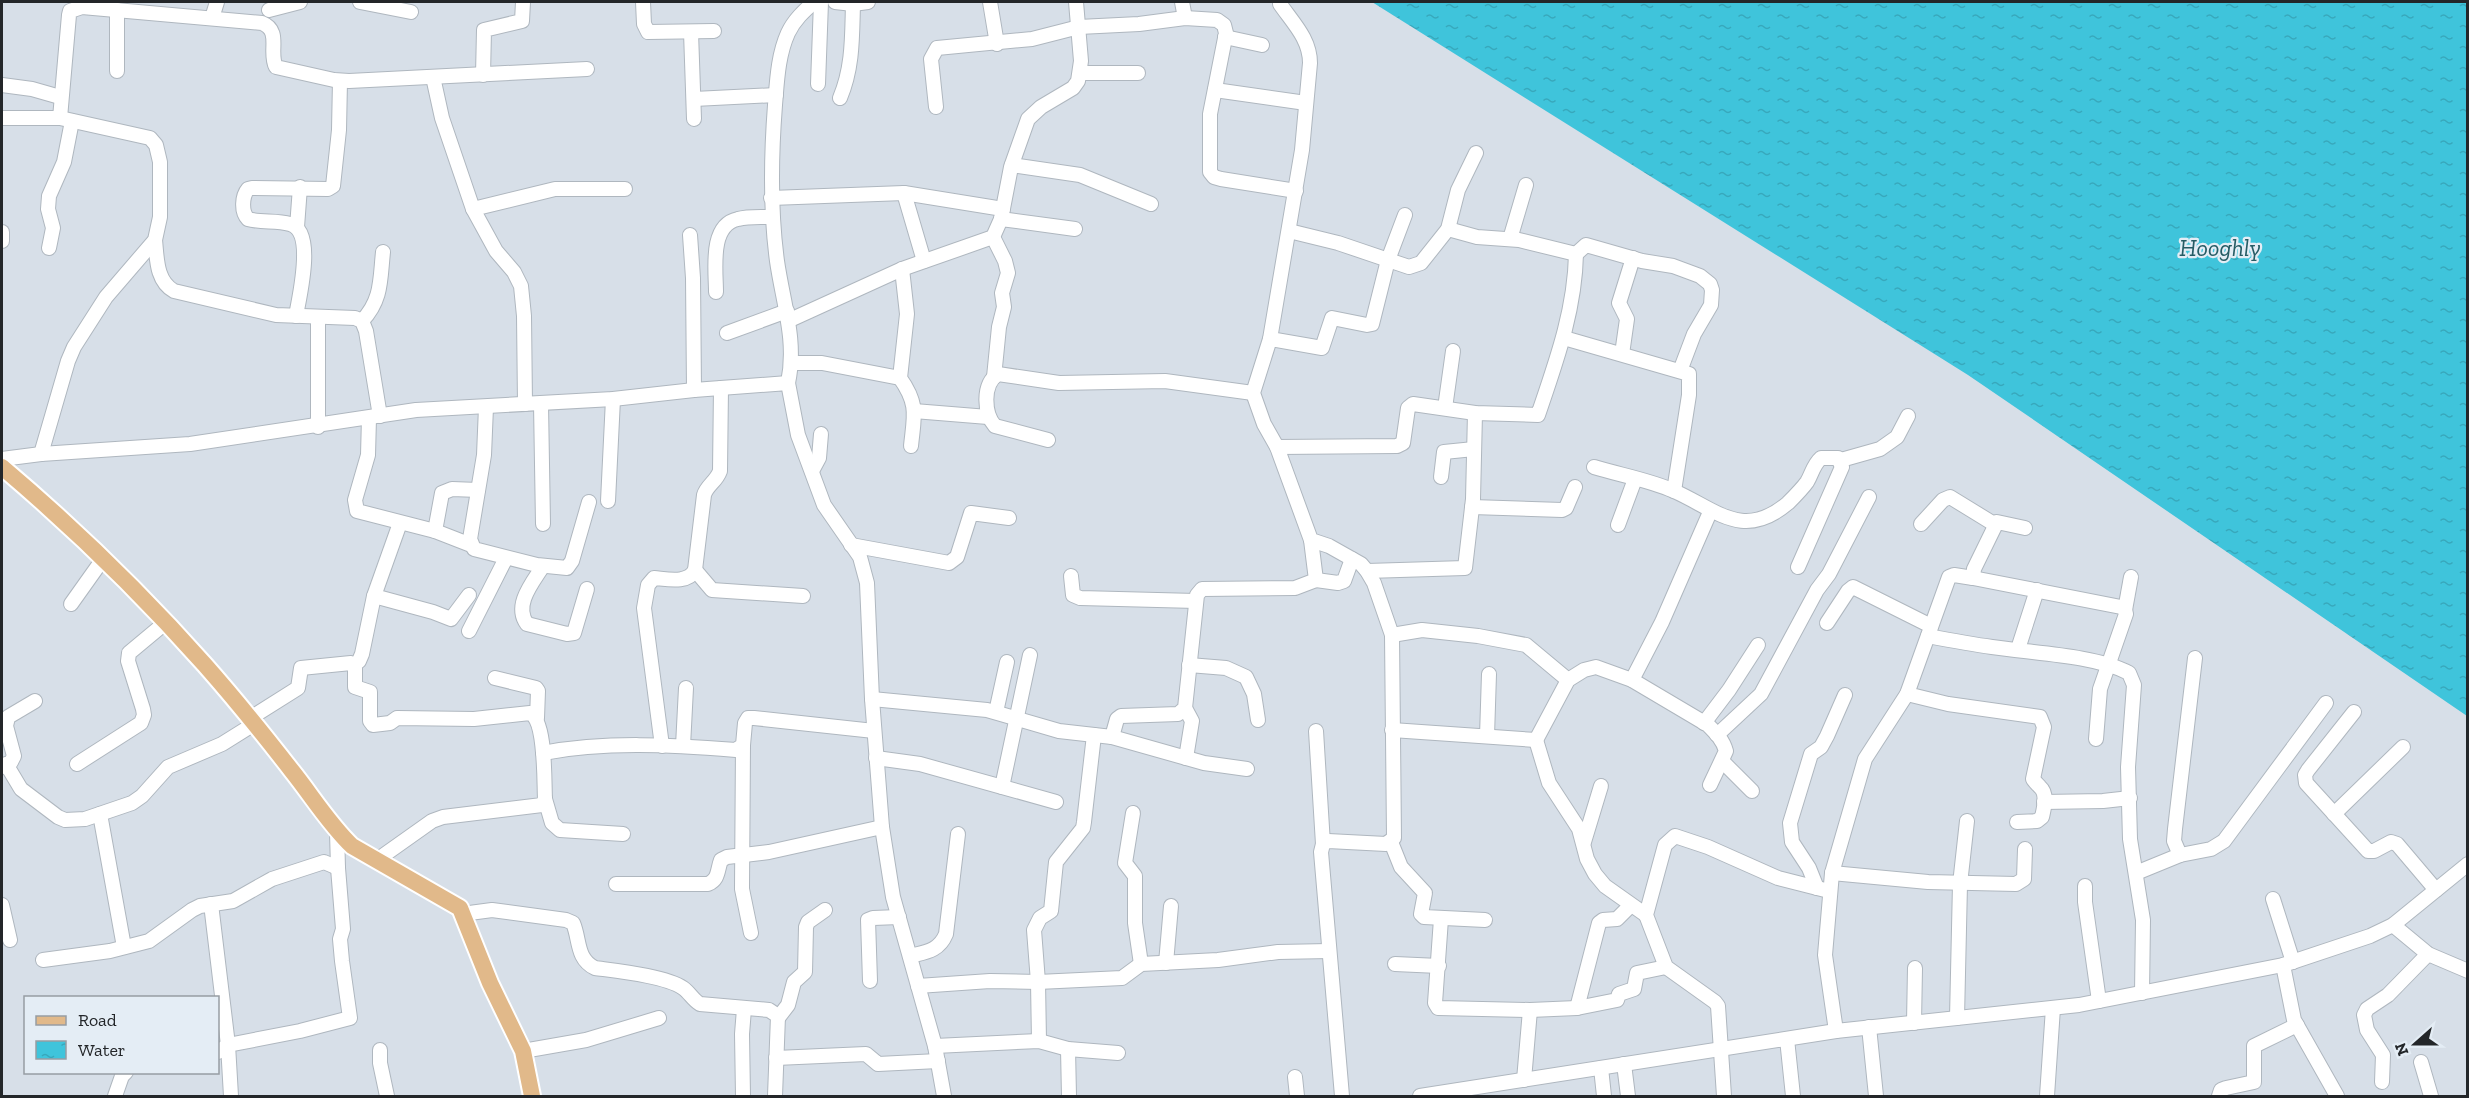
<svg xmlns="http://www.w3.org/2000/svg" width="2469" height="1098" viewBox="0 0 2469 1098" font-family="'Zilla Slab',serif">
<defs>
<pattern id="water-ripples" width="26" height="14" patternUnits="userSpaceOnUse" patternTransform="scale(1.5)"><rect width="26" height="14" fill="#3fc4db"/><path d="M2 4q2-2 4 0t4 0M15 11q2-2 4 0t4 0" fill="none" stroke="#37a8bc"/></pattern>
</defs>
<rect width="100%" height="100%" fill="#d7dfe8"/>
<polygon fill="url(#water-ripples)" points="1372,2 2467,2 2467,716 1968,375"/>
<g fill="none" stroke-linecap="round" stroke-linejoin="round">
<defs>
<g id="minor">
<polyline points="360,2 411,12"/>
<polyline points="643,2 644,24 648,32 714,31"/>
<polyline points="835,2 853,4 868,2"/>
<polyline points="990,2 997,44"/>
<polyline points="1182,2 1185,18"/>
<polyline points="269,10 300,2"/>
<polyline points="212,18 217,2"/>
<polyline points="691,32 694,119"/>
<polyline points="1225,37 1262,45"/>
<polyline points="117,71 117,10"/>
<polyline points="1081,73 1138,73"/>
<polyline points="483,75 484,30 522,21 523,2"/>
<polyline points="433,77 442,118 473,209 496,251 514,272 521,286 524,316 525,404"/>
<polyline points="818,84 821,2"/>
<polyline points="2,85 32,89 60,97"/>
<polyline points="1215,90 1306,103"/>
<path d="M 840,98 C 853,67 852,37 853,4"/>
<polyline points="694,99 776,95"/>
<polyline points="936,107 931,59 937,48 1032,39 1079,27 1139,24 1185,18 1217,20 1224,25 1226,33 1210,114 1210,172 1214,177 1221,179 1296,191"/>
<polyline points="2,118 60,118 150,138 156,145 160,162 160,217 155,240 106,297 74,347 68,361 41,454"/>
<path d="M 60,118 L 69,15 L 70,11 L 82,7 L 262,23 C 282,31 268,52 276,67 L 334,80 L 349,81 L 587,69"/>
<polyline points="1012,165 1080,175 1151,204"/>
<polyline points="904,193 924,261"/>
<polyline points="771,198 904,193 1003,209"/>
<polyline points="473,209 555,189 625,189"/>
<polyline points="1001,219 1075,229"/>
<polyline points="297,227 300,187"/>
<polyline points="1289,231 1338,243 1409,267 1421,263 1448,229 1458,190 1476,153"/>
<polyline points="2,232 2,241"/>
<polyline points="690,235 693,278 694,390"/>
<polyline points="993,237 1005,261 1008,273 1002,293 1004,307 999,327 994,377"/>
<polyline points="1510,239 1526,185"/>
<path d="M 155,240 C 157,258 156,281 174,291 L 276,315 L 355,318 L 362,321 L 366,331 L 380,416"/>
<polyline points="49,248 53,228 48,209 49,196 64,162 72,121"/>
<polyline points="1576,254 1586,245 1642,261 1673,266 1700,276 1710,284 1712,290 1711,305 1694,334 1680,371"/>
<path d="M 902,269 L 907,314 L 900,378 C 919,405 914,416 911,446"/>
<path d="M 716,292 C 716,270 709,225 738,219 C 748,216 761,217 772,217"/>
<path d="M 296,316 C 299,297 316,231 290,224 C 276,220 261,223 248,219 C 241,212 242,196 248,189 L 252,188 L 328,189 L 333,186 L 339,130 L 340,81"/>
<polyline points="318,318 318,427"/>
<polyline points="790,320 902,269 993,237 1001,219 1011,167 1028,119 1041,107 1073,88 1078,81 1081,61 1076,2"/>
<path d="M 362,321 C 382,300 380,280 383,252"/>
<polyline points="727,333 787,311"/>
<polyline points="1564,338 1689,374 1689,395 1674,491"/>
<path d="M 1270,339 L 1302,150 L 1310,63 C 1310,39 1293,23 1280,4"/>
<polyline points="1622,354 1627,319 1619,303 1633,258"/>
<polyline points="792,363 822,363 900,378"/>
<path d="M 788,383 C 797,341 783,303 777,261 C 770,209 771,157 775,105 C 777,81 778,55 788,33 C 794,20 804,11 814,2"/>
<polyline points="541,404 543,524"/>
<polyline points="486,407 484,455 470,539 474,549 537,565 567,568 572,561 589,502"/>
<polyline points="1445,408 1453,351"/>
<polyline points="914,411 988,417"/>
<polyline points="369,418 368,455 355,500 357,511 435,531 471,545"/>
<path d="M 1048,440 L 995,426 C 984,414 982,384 998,374 L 1059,383 L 1165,381 L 1253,393"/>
<path d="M 1277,447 L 1397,446 L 1403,443 L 1408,408 L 1413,404 L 1475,413 L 1538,415 C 1556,362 1575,310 1576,254 L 1519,240 L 1477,237 L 1448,229"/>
<polyline points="2,459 41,454 190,444 416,410 613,399 694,390 788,383 798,435 824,505 860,557 867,583 872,699 882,827 893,897 935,1046 944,1096"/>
<polyline points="1841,460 1880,449 1897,437 1908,416"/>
<path d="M 1594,467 C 1620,475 1650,480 1674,491 C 1717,510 1743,541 1788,503 C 1794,497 1802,489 1807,482 C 1812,474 1813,465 1821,458 L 1838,458 L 1842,467 L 1798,567"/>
<polyline points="812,471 819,458 821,434"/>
<polyline points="1441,477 1444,452 1474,449"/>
<polyline points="608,501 613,399"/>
<polyline points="1472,507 1562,510 1566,508 1575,487"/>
<polyline points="1921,524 1943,500 1950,497 1994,524"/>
<polyline points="1618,525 1635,479"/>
<polyline points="435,531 442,493 452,489 478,490"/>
<polyline points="851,545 949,563 957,557 971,513 1009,518"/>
<path d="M 543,566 C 533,582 513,605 527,624 L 567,634 L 574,633 L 587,589"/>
<polyline points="695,570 712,590 803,596"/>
<polyline points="1367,571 1465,568 1473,499 1475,413"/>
<polyline points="1071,576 1073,595 1080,598 1196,601"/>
<polyline points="1973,578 2121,607 2125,610 2126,614 2100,689 2096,739"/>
<polyline points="1316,580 1338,583 1344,581 1352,559"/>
<polyline points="374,596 400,523"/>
<polyline points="71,604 103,559"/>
<polyline points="2125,610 2131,577"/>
<polyline points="1827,623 1848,591 1853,587 1931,626"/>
<polyline points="469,631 506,558"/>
<polyline points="1392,635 1422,630 1478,636 1526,645 1568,680"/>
<path d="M 1928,636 C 1949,640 1970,644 1992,647 C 2030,653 2095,655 2129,673 L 2134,685 L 2128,767 L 2130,839 L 2143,920 L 2142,993"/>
<polyline points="2018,649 2037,590"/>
<polyline points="354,665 359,661 362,654 374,596 433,612 451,619 469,595"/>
<polyline points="1189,665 1226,668 1246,677 1254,694 1258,720"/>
<polyline points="495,678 536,688 538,691 537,718"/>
<polyline points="1632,680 1662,622 1710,512"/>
<path d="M 1907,694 L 1948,704 L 2040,717 L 2044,727 L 2033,779 C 2035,782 2037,784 2040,787 C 2048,794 2044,808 2042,817 L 2037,821 L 2017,822"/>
<polyline points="872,699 987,710 1059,731 1112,737 1204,763 1247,769"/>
<polyline points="1185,708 1192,721 1186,758"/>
<polyline points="996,712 1007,662"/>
<polyline points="2354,712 2308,770 2305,775 2306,783 2368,851 2374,851 2391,842 2397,844 2436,890"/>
<path d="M 249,719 L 298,688 L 301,668 L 351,663 L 355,668 L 355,687 L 370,692 L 370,721 L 373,725 L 390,723 L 397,718 L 474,719 L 530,713 C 546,721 544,781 545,799 L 542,805 L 443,817 L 432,821 L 377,860"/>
<polyline points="1704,723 1729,690 1758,645"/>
<polyline points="1392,730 1536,740"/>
<polyline points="1316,731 1323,844"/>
<polyline points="1717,735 1761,694 1817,590 1829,574 1869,497"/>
<polyline points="1487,736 1489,674"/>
<polyline points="1112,737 1117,719 1121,716 1178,714 1185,708 1197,595 1202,589 1295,588 1316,580 1311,540"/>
<path d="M 1536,740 L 1568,680 L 1584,670 L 1596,667 L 1632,680 L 1708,725 C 1716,733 1723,740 1726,751 L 1710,785"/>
<polyline points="1536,740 1549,783 1579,829 1587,859 1595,874 1605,886 1646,915"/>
<polyline points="743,745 742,889 751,933"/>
<path d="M 662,746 L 644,608 L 648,585 L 654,578 C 667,579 688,584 695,570 L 704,495 C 707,485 716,482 720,471 L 721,388"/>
<polyline points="683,746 686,688"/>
<path d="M 543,753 C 606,741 672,745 736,750 L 743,745 L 745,723 L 748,718 L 754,718 L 874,731"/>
<polyline points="876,758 920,764 1056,802"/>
<polyline points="1722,761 1752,791"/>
<polyline points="6,764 21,789 58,817 65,820 85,819 132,803 142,796 168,767 222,744 254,724"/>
<polyline points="77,764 141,723 144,715 143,709 128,661 129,653 165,623"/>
<polyline points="2,767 11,762 14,756 6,726 8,717 35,701"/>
<polyline points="1002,787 1030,655"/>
<polyline points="545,799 552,823 560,830 623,834"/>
<polyline points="2044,802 2103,801 2130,798"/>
<polyline points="1133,813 1125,863 1135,876 1135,923 1141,964"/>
<polyline points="100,814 124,947"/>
<polyline points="2334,814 2403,747"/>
<polyline points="1391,842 1401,867 1425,893 1421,914 1424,917 1485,920"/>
<polyline points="1584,842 1601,786"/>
<polyline points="2180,855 2174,841 2175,829 2195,658"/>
<polyline points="1832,873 1928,882 2016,884 2024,879 2025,849"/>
<polyline points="2136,873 2180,855 2211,849 2224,841 2326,703"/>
<path d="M 616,884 L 708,884 C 719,879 717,871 721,860 L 727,857 L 769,852 L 882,827"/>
<polyline points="2085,886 2085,902 2099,1001"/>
<polyline points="1817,888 1809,868 1792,842 1790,823 1811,754 1821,747 1827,736 1845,695"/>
<polyline points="2273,899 2293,962"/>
<polyline points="211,904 228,1045 231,1096"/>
<polyline points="2,905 10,940"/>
<path d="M 462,914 L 492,910 L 566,920 L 573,923 C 580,939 576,959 595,968 C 617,971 666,976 683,988 C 690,993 693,1000 700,1004 L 769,1010 L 778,1016 L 775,1096"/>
<polyline points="1441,919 1435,1003 1438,1008 1530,1010 1577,1008 1617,1000 1619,994 1634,989 1637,973 1666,967"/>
<polyline points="2393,925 2428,954 2468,971"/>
<path d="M 910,956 C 926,952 939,951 946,934 L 958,834"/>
<polyline points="43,960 110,951 149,941 192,910 200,906 233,901 272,879 324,862 338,868"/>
<polyline points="1166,963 1171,906"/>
<polyline points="1395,964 1439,966"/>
<polyline points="2283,965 2294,1020 2337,1096"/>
<polyline points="870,981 868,920 873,918 899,917"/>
<polyline points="918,986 990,981 1038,982 1122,978 1141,964 1218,960 1278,952 1329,951"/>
<polyline points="1577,1008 1599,923 1603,920 1617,919 1630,906"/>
<polyline points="778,1018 788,1005 794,982 805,972 806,927 808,922 825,910"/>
<polyline points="1957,1018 1960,884 1967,821"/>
<polyline points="1914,1023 1915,968"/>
<polyline points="1869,1027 1876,1096"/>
<polyline points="1836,1031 1825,955 1832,873 1865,759 1907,694 1949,577 1954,575 1973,578 1974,569 1997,522 2025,528"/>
<polyline points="1787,1039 1793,1096"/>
<polyline points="1039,1041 1038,982 1034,930 1040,918 1051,911 1056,862 1083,828 1084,822 1094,735"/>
<polyline points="935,1046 1039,1041 1068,1049 1118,1053"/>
<polyline points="1068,1049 1069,1096"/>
<polyline points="380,1050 380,1063 387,1096"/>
<polyline points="523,1051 586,1040 659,1018"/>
<polyline points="218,1052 228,1045 300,1031 350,1018 342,961 340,939 343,929 338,868 337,832"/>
<polyline points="776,1058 866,1054 878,1064 938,1061"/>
<polyline points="2421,1062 2431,1096"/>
<polyline points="1624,1064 1628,1096"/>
<polyline points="1601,1068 1604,1096"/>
<polyline points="1295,1077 1297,1096"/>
<polyline points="1524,1080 1530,1010"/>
<polyline points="2382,1082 2383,1055 2367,1030 2364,1015 2367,1009 2388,995 2428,954"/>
<polyline points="115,1096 122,1076 126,1072"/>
<polyline points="743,1096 742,1034 744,1009"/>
<polyline points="1342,1096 1321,852 1323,844 1328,841 1386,844 1394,838 1392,635 1374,583 1367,571 1361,564 1329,546 1311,540 1277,447 1264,424 1253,393 1270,339 1322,348 1332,318 1367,325 1372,324 1388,260 1405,215"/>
<polyline points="1420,1096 1836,1031 2079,1005 2283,965 2370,936 2393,925 2468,864"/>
<polyline points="1724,1096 1718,1006 1715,1002 1666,967 1646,915 1665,845 1675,836 1708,847 1778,878 1829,891"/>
<polyline points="2047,1096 2053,1008"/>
<polyline points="2219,1096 2221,1090 2226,1088 2254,1082 2254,1046 2297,1025"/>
</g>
<path id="major" d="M 2,467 C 74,528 142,594 205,665 C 235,699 264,735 292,771 C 312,796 329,824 352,846 L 460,908 L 490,983 L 523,1051 L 532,1096"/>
</defs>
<use href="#minor" stroke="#afb7bf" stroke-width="16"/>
<use href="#major" stroke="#fff" stroke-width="20"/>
<use href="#minor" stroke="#fff" stroke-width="14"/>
<use href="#major" stroke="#e1b98a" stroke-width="16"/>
</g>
<g text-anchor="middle" stroke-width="4.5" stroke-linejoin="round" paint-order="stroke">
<g font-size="24" font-style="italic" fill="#265c65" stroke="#e4edf5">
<text x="2220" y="256">Hooghly</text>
</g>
</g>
<rect width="2469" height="1098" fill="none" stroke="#232629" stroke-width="6"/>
<rect x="24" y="996" width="195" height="78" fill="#e4edf5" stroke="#979da3" stroke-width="1.5"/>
<rect x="36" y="1016" width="30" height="9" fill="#e1b98a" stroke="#979da3" stroke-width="1.5"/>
<text x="78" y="1026" font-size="18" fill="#232629">Road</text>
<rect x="36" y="1041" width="30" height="18" fill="url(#water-ripples)" stroke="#979da3" stroke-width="1.5"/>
<text x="78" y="1056" font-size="18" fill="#232629">Water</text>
<g transform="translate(2415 1044) rotate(249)" stroke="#e4edf5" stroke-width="4.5" paint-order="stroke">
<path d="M0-4.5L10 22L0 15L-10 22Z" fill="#232629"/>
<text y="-9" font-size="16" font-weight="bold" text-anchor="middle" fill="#232629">N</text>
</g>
</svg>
